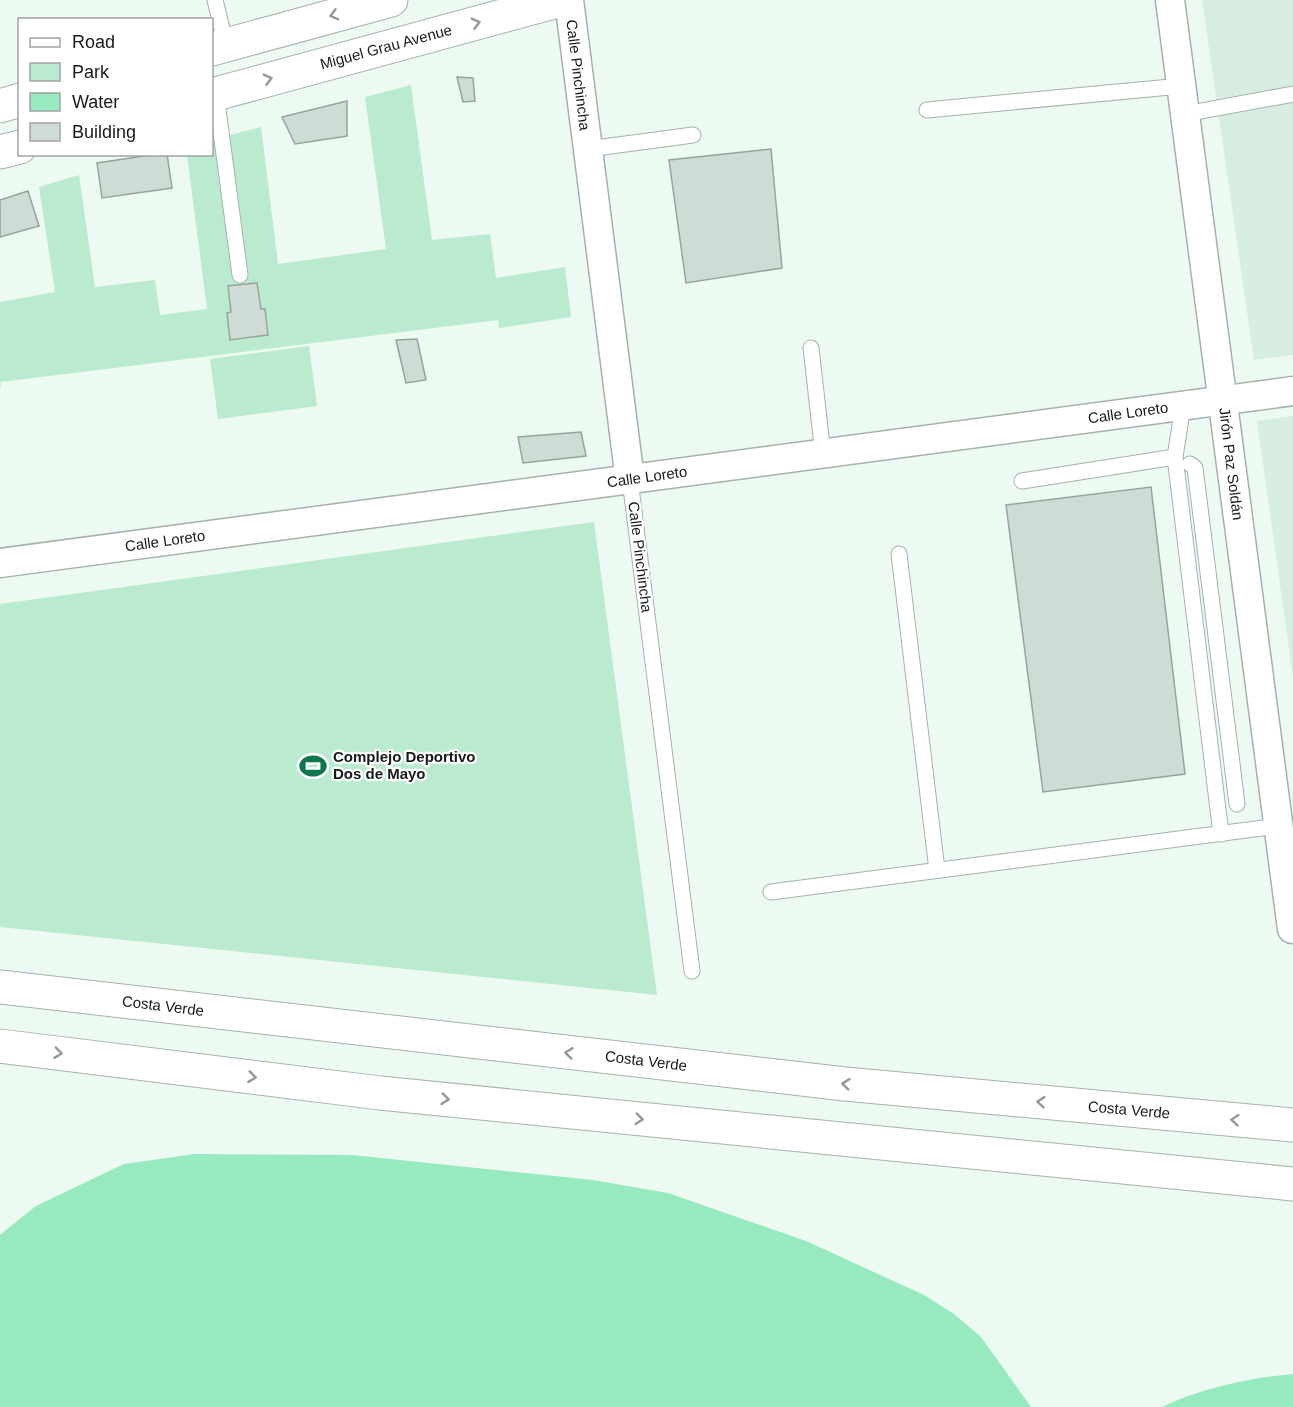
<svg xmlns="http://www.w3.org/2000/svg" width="1293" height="1407" viewBox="0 0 1293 1407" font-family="Helvetica,sans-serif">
<rect width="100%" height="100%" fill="#ecfaf2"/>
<g fill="#d8ede1">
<polygon points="1202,0 1293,0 1293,355 1254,360"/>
<polygon points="1293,416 1293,677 1257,421"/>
</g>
<g fill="#baebd0">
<polygon points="411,85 432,240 490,234 496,278 565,267 571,317 499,328 498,320 1,382 0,391 0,302 55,292 39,187 79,175 95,287 155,280 160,315 207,309 187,155 212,154 212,140 261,127 278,264 386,249 365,97"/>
<polygon points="309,346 317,406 218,419 210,359"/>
<polygon points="594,522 657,995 0,927 0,604"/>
</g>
<g fill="#97e9bf">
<polygon points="195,1154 352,1155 593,1180 668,1193 806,1241 924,1295 954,1314 981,1337 1031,1407 0,1407 0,1235 36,1206 124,1164"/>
<path d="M 1293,1374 L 1293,1407 L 1162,1407 C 1202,1388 1249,1378 1293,1374 Z"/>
</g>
<g fill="#cfdcd5" stroke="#97a49d" stroke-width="1.5">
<polygon points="457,77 473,78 475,101 463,102"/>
<polygon points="347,101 347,136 295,144 282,117"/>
<polygon points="771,149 782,268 686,283 669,160"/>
<polygon points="158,154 167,154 172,188 102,198 97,163"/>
<polygon points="28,191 39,226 0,237 0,200"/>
<polygon points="257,283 261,309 265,309 268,335 230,340 227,313 231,312 228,286"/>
<polygon points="417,339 426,380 406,383 396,340"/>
<polygon points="581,432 586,456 523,463 518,437"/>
<polygon points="1151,487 1185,774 1043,792 1006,505"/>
</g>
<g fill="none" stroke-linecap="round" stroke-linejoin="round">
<defs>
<g id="lane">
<polyline points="215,0 226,45"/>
<polyline points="216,94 240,275"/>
<polyline points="927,110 1181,86"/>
<polyline points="1185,114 1293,94"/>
<polyline points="588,149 693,135"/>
<polyline points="811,348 823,454"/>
<polyline points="1183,406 1175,457 1221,834"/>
<polyline points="1190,464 1195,468 1237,804"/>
<polyline points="630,480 692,971"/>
<polyline points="1022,481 1175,457"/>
<polyline points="899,554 937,870"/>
<polyline points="771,892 1278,826"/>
</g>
<g id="street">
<polyline points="569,0 630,480"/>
<polyline points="1170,0 1292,929"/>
<polyline points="0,563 1293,391"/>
</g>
<g id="secondary">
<polyline points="212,49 391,0"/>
<polyline points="212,95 561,0"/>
<polyline points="0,106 20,100"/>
<polyline points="0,152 20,147"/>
</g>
<g id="highway">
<polyline points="0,987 845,1084 1293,1125"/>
<polyline points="0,1046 380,1093 1293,1184"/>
</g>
</defs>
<use href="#lane" stroke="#a5b2ab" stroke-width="17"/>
<use href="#street" stroke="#a5b2ab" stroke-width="31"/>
<use href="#secondary" stroke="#a5b2ab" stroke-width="35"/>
<use href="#highway" stroke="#a5b2ab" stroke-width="35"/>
<use href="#lane" stroke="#fff" stroke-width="15"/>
<use href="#street" stroke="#fff" stroke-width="28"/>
<use href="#secondary" stroke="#fff" stroke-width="33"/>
<use href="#highway" stroke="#fff" stroke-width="33"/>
</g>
<defs><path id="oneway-chevron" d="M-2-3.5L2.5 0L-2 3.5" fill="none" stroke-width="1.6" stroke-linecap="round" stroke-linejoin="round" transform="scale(1.5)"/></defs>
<g stroke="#969897">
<use href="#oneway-chevron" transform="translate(334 15) rotate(165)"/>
<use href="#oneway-chevron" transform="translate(476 23) rotate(-15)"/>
<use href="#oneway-chevron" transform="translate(268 79) rotate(-15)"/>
<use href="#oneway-chevron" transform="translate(58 1053) rotate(7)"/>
<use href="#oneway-chevron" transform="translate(569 1053) rotate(-173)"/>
<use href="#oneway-chevron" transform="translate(252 1077) rotate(7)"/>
<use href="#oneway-chevron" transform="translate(846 1084) rotate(-174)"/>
<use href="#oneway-chevron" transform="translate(445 1099) rotate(6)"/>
<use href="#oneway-chevron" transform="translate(1041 1102) rotate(-175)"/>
<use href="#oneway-chevron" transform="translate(639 1119) rotate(6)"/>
<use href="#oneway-chevron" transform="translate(1235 1120) rotate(-175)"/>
</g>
<defs>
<symbol id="stadium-bare" viewBox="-9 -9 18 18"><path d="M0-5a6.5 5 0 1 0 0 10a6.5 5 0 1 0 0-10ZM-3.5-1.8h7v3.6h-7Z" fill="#0d764f" stroke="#fff" stroke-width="2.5" paint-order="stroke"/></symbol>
</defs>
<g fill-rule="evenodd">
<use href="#stadium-bare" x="294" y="747" width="38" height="38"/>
</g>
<g text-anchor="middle" stroke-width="4.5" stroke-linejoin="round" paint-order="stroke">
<g font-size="15" fill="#161a18" stroke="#fff">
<text transform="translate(386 47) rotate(-15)" y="5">Miguel Grau Avenue</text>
<text transform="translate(578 75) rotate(83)" y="5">Calle Pinchincha</text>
<text transform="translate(1128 413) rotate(-8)" y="5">Calle Loreto</text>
<text transform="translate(1231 464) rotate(83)" y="5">Jirón Paz Soldán</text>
<text transform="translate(647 477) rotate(-8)" y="5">Calle Loreto</text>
<text transform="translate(165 541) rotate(-8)" y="5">Calle Loreto</text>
<text transform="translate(640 557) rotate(83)" y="5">Calle Pinchincha</text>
<text transform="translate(163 1006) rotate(7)" y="5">Costa Verde</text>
<text transform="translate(646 1061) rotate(7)" y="5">Costa Verde</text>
<text transform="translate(1129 1110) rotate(5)" y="5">Costa Verde</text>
</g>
<g font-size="15" font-weight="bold" fill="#161a18" stroke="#fff" text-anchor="start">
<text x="333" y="762">Complejo Deportivo<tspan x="333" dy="17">Dos de Mayo</tspan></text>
</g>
</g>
<rect x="18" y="18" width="195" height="138" fill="#ffffff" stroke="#a2a3a3" stroke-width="1.5"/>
<rect x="30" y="38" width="30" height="9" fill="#ffffff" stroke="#a2a3a3" stroke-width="1.5"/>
<text x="72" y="48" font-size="18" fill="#161a18">Road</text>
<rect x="30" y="63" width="30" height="18" fill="#baebd0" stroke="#a2a3a3" stroke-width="1.5"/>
<text x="72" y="78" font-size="18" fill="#161a18">Park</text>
<rect x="30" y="93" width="30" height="18" fill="#97e9bf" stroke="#a2a3a3" stroke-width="1.5"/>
<text x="72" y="108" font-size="18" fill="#161a18">Water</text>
<rect x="30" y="123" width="30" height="18" fill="#cfdcd5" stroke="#a2a3a3" stroke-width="1.5"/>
<text x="72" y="138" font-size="18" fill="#161a18">Building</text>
</svg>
